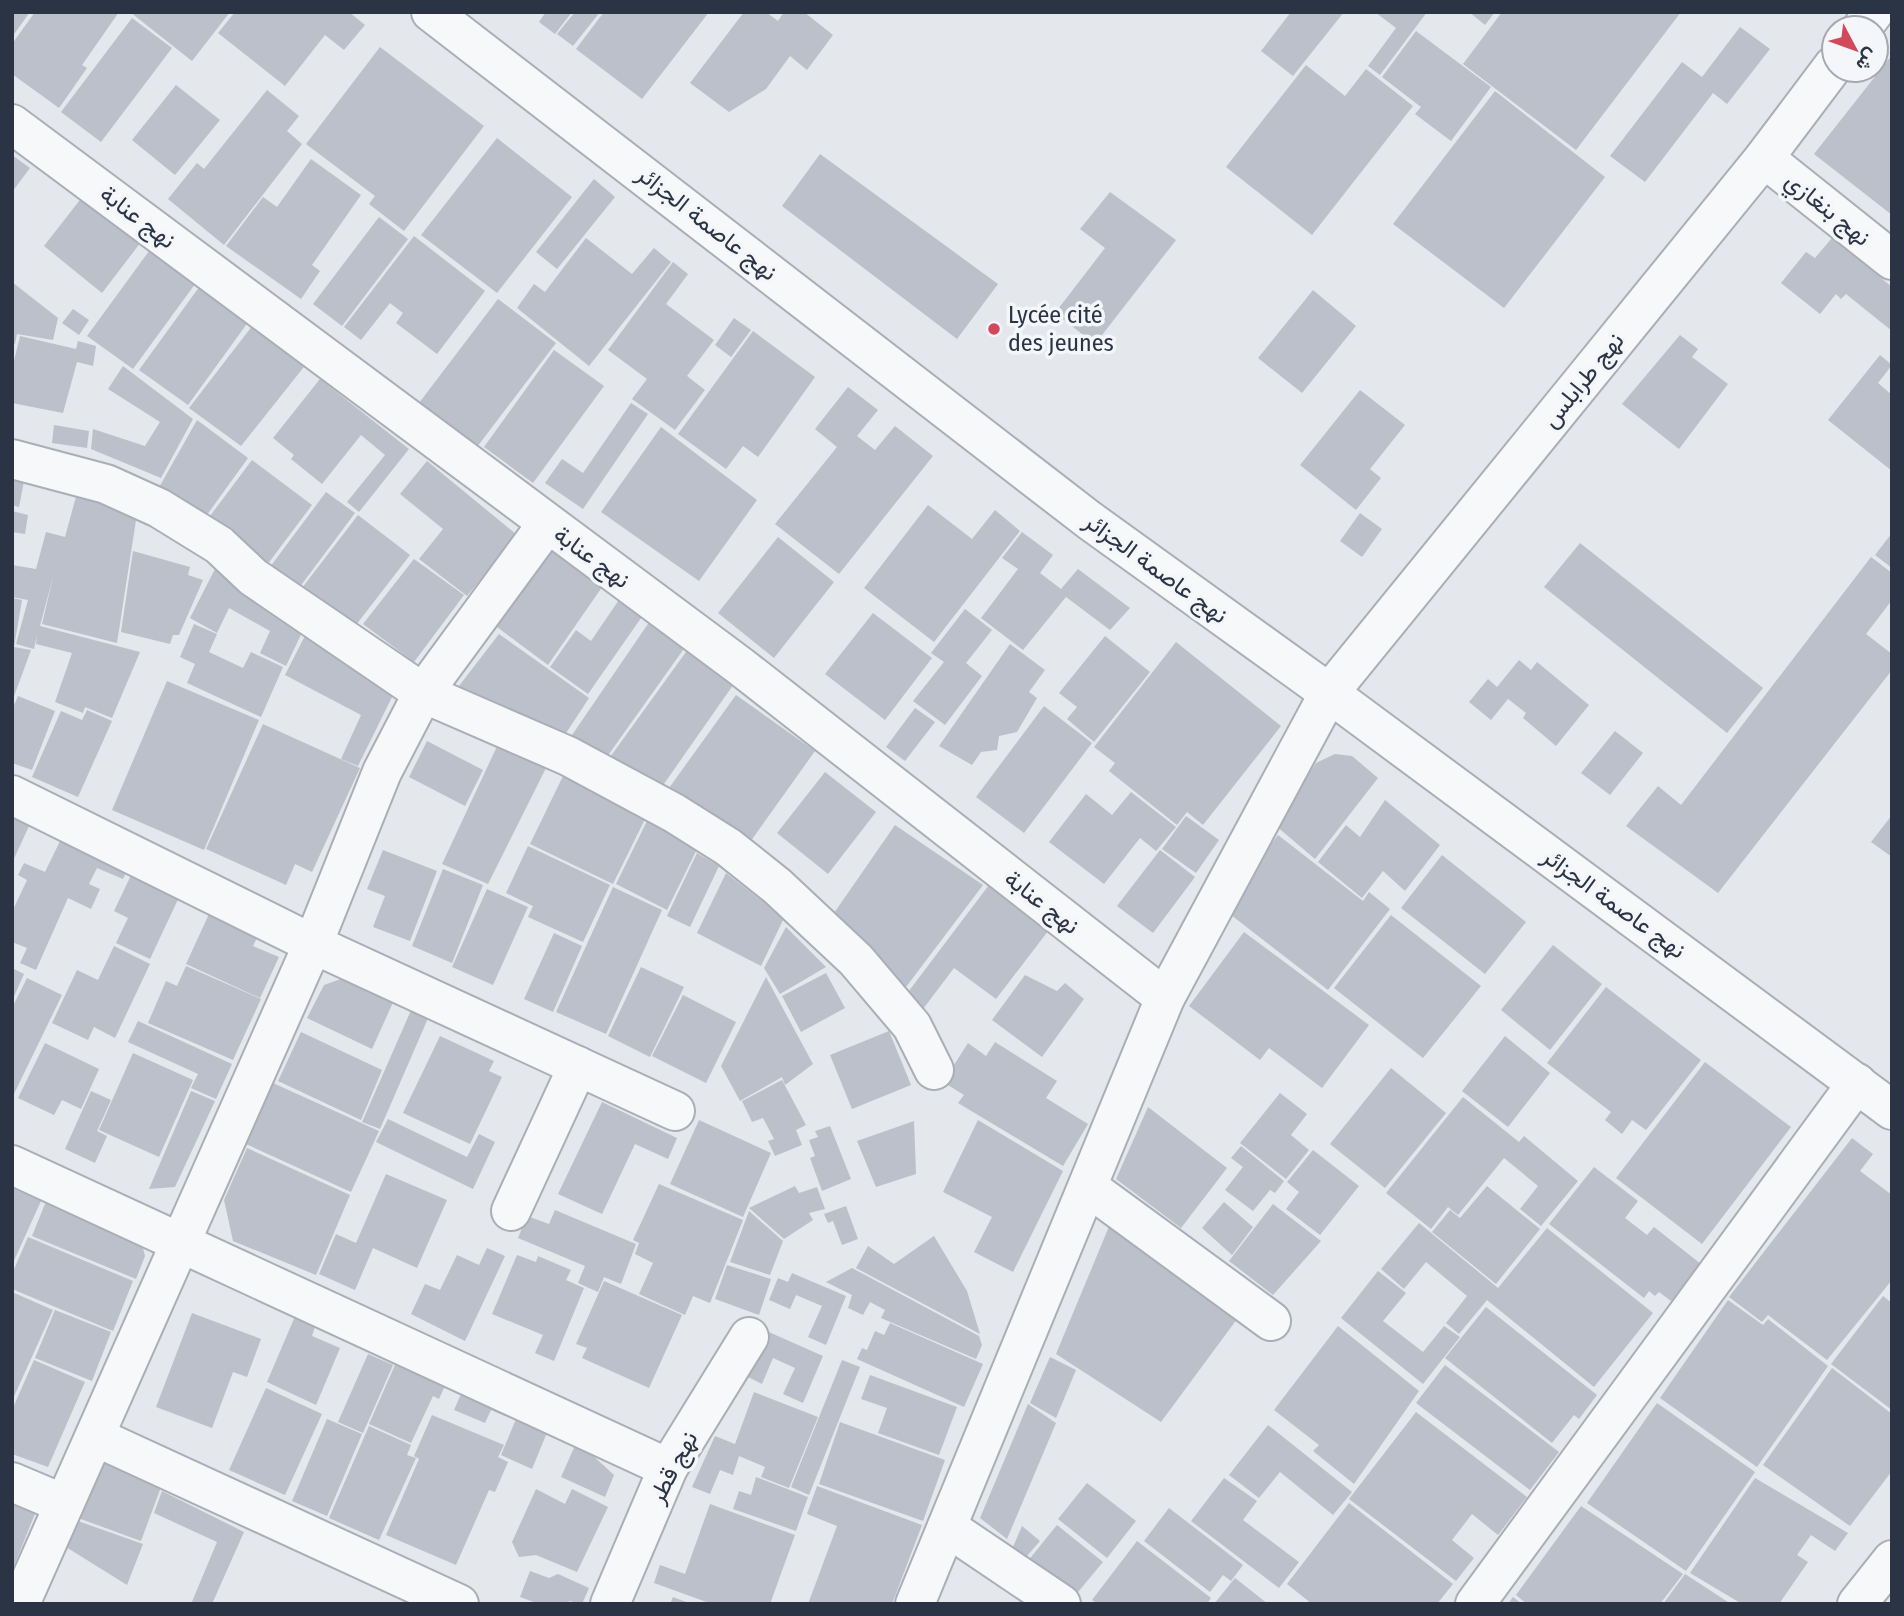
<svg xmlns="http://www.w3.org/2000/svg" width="1904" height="1616" viewBox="0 0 1904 1616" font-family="'Fira Sans Condensed',Vazirmatn,sans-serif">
<rect width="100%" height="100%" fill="#e4e7ec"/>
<g fill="#bbc0ca">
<polygon points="12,12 30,12 12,37"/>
<polygon points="35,12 119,12 82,65 87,68 59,108 12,74 12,44"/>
<polygon points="130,12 230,12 192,61"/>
<polygon points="235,12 349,12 365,25 344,50 325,35 285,86 218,33"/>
<polygon points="546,12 572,12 555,34 539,22"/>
<polygon points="575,12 600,12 573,46 557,34"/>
<polygon points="604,12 709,12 642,99 576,49"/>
<polygon points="744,12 766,12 778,21 784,12 804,12 833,35 807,70 790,56 766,89 729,112 690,83"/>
<polygon points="1291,12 1344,12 1293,76 1261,51"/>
<polygon points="1375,12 1427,12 1380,75 1368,66 1396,28"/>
<polygon points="1469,12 1495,12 1485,25"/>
<polygon points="1502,12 1681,12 1576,150 1463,64"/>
<polygon points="132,18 172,48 101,142 61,112"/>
<polygon points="1740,27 1770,49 1727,104 1713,93 1645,182 1610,156 1682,62 1702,77"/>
<polygon points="1416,31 1491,87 1451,141 1415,114 1421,107 1382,77"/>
<polygon points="380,47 484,126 404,231 369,204 375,196 306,144"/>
<polygon points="1892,55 1892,215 1814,154"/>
<polygon points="1306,65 1345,96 1366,69 1413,106 1312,235 1226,167"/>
<polygon points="176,85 220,120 175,175 132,140"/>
<polygon points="267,90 299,116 287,131 302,144 224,245 168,199 197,163 204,169"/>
<polygon points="1495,91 1605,177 1504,308 1393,224"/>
<polygon points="497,138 572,197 497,293 421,235"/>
<polygon points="820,154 998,284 957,339 782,206"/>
<polygon points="12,155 30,168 12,192"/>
<polygon points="311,159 361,195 312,265 320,271 301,299 226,246 263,197 277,207"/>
<polygon points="594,179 615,197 557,269 536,252"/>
<polygon points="1110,192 1176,240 1095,344 1055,313 1105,248 1080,229"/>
<polygon points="83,196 141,242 102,293 44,246"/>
<polygon points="379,217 408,239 342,326 313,304"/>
<polygon points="414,236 485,291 437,354 396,323 403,313 390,303 361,340 344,327"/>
<polygon points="586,238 632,274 654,248 671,262 589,366 517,308 534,284 545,292"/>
<polygon points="1832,238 1892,287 1892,331 1846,294 1841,299 1836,294 1820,314 1781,283 1806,252 1815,258"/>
<polygon points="152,247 198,280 133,369 87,336"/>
<polygon points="673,262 688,274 666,304 714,340 687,376 705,390 675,430 632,399 647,379 608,350"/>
<polygon points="205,279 254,314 188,405 139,370"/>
<polygon points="12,282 58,318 53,340 17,334 15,344 12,343"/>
<polygon points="1313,290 1356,326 1302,393 1258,358"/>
<polygon points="498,299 556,343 477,447 419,403"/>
<polygon points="73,309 89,320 79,335 62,323"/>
<polygon points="259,317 311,358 241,446 189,408"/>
<polygon points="734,318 751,330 731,357 715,345"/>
<polygon points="753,331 815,377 758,457 743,446 726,469 678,434"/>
<polygon points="1680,335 1698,349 1692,357 1728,384 1679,449 1622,404"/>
<polygon points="20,336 76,349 78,341 96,346 93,366 77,362 63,413 12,403 12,369"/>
<polygon points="554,350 604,386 533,483 484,447"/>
<polygon points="1880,355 1892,365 1878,383 1892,395 1892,471 1828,420"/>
<polygon points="123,366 193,419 161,478 91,449 93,429 145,446 160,422 108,389"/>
<polygon points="320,379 409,449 359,512 347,502 385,455 361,435 322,484 291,459 294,455 273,438"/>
<polygon points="848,387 878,410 857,436 875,450 895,426 933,456 839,574 775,524 837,447 815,429"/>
<polygon points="1360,390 1405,425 1370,469 1381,478 1356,510 1300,465"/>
<polygon points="631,403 648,414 583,509 545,483 562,459 583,473"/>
<polygon points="197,420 248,458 204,519 157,491"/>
<polygon points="54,425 89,431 87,448 52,443"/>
<polygon points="661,427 757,500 699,581 601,512"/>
<polygon points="252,460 312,505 267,565 207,520"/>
<polygon points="427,461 517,535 467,596 419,559 443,529 400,494"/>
<polygon points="12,467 26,471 19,507 12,505"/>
<polygon points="326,492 355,513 299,588 270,567"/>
<polygon points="77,493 138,507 117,643 42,624 54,573 40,626 140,652 112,718 85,707 83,713 55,702 72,653 36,644 37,635 34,649 16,644 28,600 12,597 12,565 36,569 46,532 65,537"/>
<polygon points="928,505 972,539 995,510 1020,531 934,642 864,588"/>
<polygon points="12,511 28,515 25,534 12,532"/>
<polygon points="1360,513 1382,529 1362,557 1340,541"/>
<polygon points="358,515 410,555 356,625 302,588"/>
<polygon points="1022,532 1053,555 1040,573 1061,589 1078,569 1130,608 1110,630 1066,597 1023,650 981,618 1018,569 1002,558"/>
<polygon points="1892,533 1892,568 1875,555"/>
<polygon points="548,537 607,580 548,665 489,621"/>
<polygon points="778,537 834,582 774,658 718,613"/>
<polygon points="1580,543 1763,688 1727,733 1544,587"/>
<polygon points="133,551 190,567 188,575 203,580 179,635 173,635 170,644 121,632"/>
<polygon points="1871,557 1892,573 1892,600 1866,634 1892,654 1892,670 1718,893 1626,826 1658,786 1681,805"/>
<polygon points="414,559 464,595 414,662 363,624"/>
<polygon points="218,563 309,618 286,666 260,653 270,631 229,608 217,633 190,618"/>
<polygon points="625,591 648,608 588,694 550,667 576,630 591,641"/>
<polygon points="12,598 22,600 14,647 31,650 13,699"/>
<polygon points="965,609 992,630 966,663 982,676 945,725 913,701 944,662 931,653"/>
<polygon points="873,613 932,658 885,720 825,674"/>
<polygon points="652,618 688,643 604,761 570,738"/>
<polygon points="312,622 394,693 358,766 341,759 361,715 285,675"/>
<polygon points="194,624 217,634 209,652 243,668 251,652 283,667 261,717 187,683 195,664 180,657"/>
<polygon points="499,634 589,698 559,744 459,686"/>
<polygon points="1105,636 1150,672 1094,742 1067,719 1077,707 1059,693"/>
<polygon points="1176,642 1281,726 1203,825 1187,812 1177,825 1109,771 1115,763 1094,747"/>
<polygon points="1010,644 1045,670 1029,692 1037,698 1017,732 999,736 997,750 981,752 972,765 939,746"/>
<polygon points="691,645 738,678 659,791 608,760"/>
<polygon points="1519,660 1531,670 1537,662 1589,705 1556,746 1523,718 1526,713 1508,699 1491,720 1469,702 1488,679 1497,687"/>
<polygon points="167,681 259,720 204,850 112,810"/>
<polygon points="736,695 815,751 743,852 664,795"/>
<polygon points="18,696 55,711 32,770 12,763 12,710"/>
<polygon points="1044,706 1092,743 1024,833 976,797"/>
<polygon points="915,708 935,722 905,761 886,747"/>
<polygon points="87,710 112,721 78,797 32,777 61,711 82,720"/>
<polygon points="263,724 360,768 312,872 295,864 286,885 206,849"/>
<polygon points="1615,731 1643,753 1610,795 1581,773"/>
<polygon points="500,740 548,764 488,884 442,864"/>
<polygon points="427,741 483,770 465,806 409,777"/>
<polygon points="1335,754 1352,756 1378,778 1315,859 1275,825 1316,763"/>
<polygon points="825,772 876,812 828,874 777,833"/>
<polygon points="564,774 647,815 613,884 530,844"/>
<polygon points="1131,792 1176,827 1156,851 1140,838 1104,884 1049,842 1086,794 1112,815"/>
<polygon points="1385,800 1440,845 1405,891 1383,871 1362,898 1318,862 1346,825 1360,837"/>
<polygon points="1892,815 1892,857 1871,842"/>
<polygon points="12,816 30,824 12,863"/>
<polygon points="1186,816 1219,840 1196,873 1162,849"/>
<polygon points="648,819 699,845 667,910 616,884"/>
<polygon points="895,825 983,885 903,991 832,916"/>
<polygon points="64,833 134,855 123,879 97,868 89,884 100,889 91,909 68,898 36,970 20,963 27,948 12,942 12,912 27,880 18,875 24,863 45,872"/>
<polygon points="1278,835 1363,901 1369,892 1390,909 1328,990 1222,908"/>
<polygon points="528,846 610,885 583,942 528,917 533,906 506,893"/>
<polygon points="383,850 437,871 410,941 373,927 385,896 367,889"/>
<polygon points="1160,850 1195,877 1153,933 1117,906"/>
<polygon points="697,853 719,866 690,927 667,916"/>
<polygon points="1442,855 1526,922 1485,974 1401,908"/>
<polygon points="443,869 483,885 452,963 412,946"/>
<polygon points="133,871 181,893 150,959 116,943 128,918 114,911"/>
<polygon points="726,873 784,918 761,966 697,933"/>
<polygon points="995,877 1055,922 996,999 954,968 917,1017 899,1004"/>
<polygon points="613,887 662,910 606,1034 556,1012"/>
<polygon points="487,889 528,907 493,985 452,967"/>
<polygon points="215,901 264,924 253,946 279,957 260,998 186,964"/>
<polygon points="1391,915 1481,986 1423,1058 1334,988"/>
<polygon points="786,927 826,967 780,994 764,968"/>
<polygon points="1244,932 1369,1025 1322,1088 1269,1048 1260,1060 1189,1006"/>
<polygon points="554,933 582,946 553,1012 524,999"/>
<polygon points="1553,945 1602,984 1550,1050 1501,1010"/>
<polygon points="114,946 150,964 115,1038 94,1027 88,1040 52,1023 77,970 98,980"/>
<polygon points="186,966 261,999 233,1060 148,1023 166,981 177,986"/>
<polygon points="641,967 684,987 650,1057 608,1036"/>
<polygon points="12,968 24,974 12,1001"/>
<polygon points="826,973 845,1008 801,1032 782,996"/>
<polygon points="352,975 395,998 372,1049 307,1018 324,985"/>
<polygon points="1025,975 1057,991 1065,983 1084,999 1042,1057 992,1020"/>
<polygon points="766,977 813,1064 785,1085 782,1077 740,1101 721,1066"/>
<polygon points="27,978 62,995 12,1098 12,1008"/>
<polygon points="1606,987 1701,1060 1646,1130 1632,1120 1622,1134 1605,1120 1611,1112 1547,1063"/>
<polygon points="683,995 736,1022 706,1083 652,1056"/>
<polygon points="412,1008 429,1016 380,1129 362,1122"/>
<polygon points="138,1021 232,1064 216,1099 191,1088 198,1074 128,1042"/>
<polygon points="889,1031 911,1085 852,1109 830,1055"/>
<polygon points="301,1032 382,1070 361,1120 278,1081"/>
<polygon points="440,1036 494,1061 489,1071 502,1077 470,1144 403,1113"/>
<polygon points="1505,1036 1550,1073 1508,1127 1462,1091"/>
<polygon points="995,1042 1057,1081 1046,1098 1088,1124 1063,1166 958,1103 964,1095 943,1082 968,1043 986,1056"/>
<polygon points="45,1043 99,1069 81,1109 62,1100 54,1115 18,1098"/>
<polygon points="133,1053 193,1080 159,1157 99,1130"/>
<polygon points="1705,1062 1791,1127 1702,1244 1616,1178"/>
<polygon points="1391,1068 1446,1113 1385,1188 1330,1144"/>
<polygon points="782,1080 806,1125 796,1130 802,1145 775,1156 768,1141 774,1139 763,1118 752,1122 742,1101"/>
<polygon points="273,1083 379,1131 351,1192 246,1144"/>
<polygon points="91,1091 111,1100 97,1131 107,1136 95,1163 65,1149"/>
<polygon points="191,1091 215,1101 175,1187 149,1189"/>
<polygon points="1280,1093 1307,1114 1291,1135 1309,1150 1286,1179 1240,1143"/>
<polygon points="1463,1097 1519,1142 1524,1136 1578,1181 1541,1226 1520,1209 1538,1186 1504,1158 1458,1215 1448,1207 1431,1229 1386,1193"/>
<polygon points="602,1102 677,1138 668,1159 635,1144 602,1214 558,1194"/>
<polygon points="1148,1107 1227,1168 1181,1228 1116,1179"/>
<polygon points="388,1119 467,1157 479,1134 495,1142 473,1189 376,1142"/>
<polygon points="699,1120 771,1153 743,1217 670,1184"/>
<polygon points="978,1120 1063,1171 1013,1272 974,1252 992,1217 943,1192"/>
<polygon points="914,1121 916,1174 876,1187 857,1141"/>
<polygon points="830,1126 851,1179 822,1191 810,1158 815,1156 809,1140 818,1137 815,1131"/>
<polygon points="1852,1138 1873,1154 1860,1171 1892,1195 1892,1280 1827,1360 1768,1315 1762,1322 1729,1297"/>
<polygon points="1241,1146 1284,1181 1275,1193 1270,1190 1253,1211 1225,1190 1243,1167 1231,1158"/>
<polygon points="247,1148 350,1195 316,1275 233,1241 224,1200"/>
<polygon points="1313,1150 1359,1186 1320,1235 1286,1209 1299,1192 1287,1182"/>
<polygon points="1594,1167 1638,1201 1625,1218 1647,1235 1654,1227 1701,1264 1671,1301 1659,1292 1655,1296 1649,1291 1644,1298 1549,1224"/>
<polygon points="386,1174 447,1200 417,1268 373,1248 355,1290 319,1274 336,1234 356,1243"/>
<polygon points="659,1184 743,1220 710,1303 693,1296 685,1315 639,1294 653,1263 635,1254 639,1243 633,1240"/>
<polygon points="795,1186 799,1193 817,1187 825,1209 809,1213 813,1220 784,1239 749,1208"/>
<polygon points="1487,1186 1540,1229 1496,1284 1432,1232 1450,1210 1460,1218"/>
<polygon points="12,1188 41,1201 12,1265"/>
<polygon points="49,1194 142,1244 145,1256 136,1279 32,1236"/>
<polygon points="1224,1202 1253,1227 1232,1255 1202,1228"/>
<polygon points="1273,1204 1321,1241 1273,1295 1229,1261"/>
<polygon points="846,1206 858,1239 842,1245 833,1221 828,1223 824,1214"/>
<polygon points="555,1210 636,1244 621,1284 604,1277 598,1292 578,1283 585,1266 518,1238 527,1216 549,1224"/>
<polygon points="749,1211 783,1241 770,1275 730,1262"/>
<polygon points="1113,1217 1240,1315 1161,1422 1056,1354"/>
<polygon points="1419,1223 1498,1288 1547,1228 1653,1313 1594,1387 1487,1300 1459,1334 1446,1323 1467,1296 1426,1262 1404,1289 1381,1269"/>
<polygon points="934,1236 967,1291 980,1334 856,1268 868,1246 894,1264"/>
<polygon points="28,1237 133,1281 113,1331 12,1289 12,1274"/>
<polygon points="487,1248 505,1256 465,1341 411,1314 425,1284 440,1290 457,1255 479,1265"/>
<polygon points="517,1255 536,1262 538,1256 571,1270 566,1280 584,1288 554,1361 535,1353 543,1335 492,1314"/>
<polygon points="727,1265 771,1279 759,1315 715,1299"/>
<polygon points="852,1268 979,1336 982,1345 976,1359 881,1318 885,1310 870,1302 863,1315 848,1308 852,1295 826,1282"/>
<polygon points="1378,1271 1406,1293 1383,1321 1423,1352 1444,1326 1460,1337 1423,1384 1341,1318"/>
<polygon points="792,1273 846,1296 826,1345 808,1337 822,1306 796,1295 790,1309 769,1300 778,1278 788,1282"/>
<polygon points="604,1281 682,1315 649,1388 582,1358 587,1348 576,1344"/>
<polygon points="12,1292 53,1310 12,1401"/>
<polygon points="1883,1296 1892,1303 1892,1410 1831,1364"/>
<polygon points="1728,1300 1763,1325 1768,1319 1828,1366 1757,1467 1660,1398"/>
<polygon points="299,1307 318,1317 312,1336 340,1348 316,1405 267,1382"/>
<polygon points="1486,1307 1597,1395 1579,1419 1574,1415 1552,1443 1445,1358"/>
<polygon points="55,1310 111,1332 92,1381 35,1358"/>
<polygon points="192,1313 261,1339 247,1377 233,1372 212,1428 156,1407"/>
<polygon points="890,1323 983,1364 964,1407 857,1359 862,1348 867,1350 875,1331 884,1335"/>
<polygon points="1338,1326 1419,1391 1354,1484 1313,1451 1319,1445 1274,1410"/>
<polygon points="762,1329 823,1356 803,1403 783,1394 795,1368 773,1358 762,1384 742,1374"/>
<polygon points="368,1354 393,1365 363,1433 338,1422"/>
<polygon points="1050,1357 1076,1370 1056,1418 1030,1403"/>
<polygon points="34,1360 85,1382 48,1467 12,1454 12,1410"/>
<polygon points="842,1360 860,1367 809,1495 791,1487"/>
<polygon points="395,1365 427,1379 432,1368 449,1377 439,1399 433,1396 411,1443 369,1424"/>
<polygon points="1445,1365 1559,1452 1530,1490 1416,1403"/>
<polygon points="1832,1368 1892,1414 1892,1471 1850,1526 1763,1465"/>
<polygon points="870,1375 957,1407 939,1455 878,1433 887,1408 861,1399"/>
<polygon points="462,1382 510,1403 505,1416 491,1410 485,1423 454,1410 461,1394 457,1392"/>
<polygon points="266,1388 322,1414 285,1495 229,1470"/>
<polygon points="754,1392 818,1417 789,1488 761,1477 765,1467 739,1456 733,1475 720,1470 710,1494 692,1487 715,1436 735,1444"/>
<polygon points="1657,1403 1755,1472 1686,1571 1587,1503"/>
<polygon points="1028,1404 1056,1423 1007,1539 980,1518"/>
<polygon points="522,1405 553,1418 532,1469 501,1455"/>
<polygon points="1416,1412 1527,1497 1498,1535 1472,1514 1452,1540 1474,1558 1456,1581 1349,1499"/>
<polygon points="432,1415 504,1445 498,1457 508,1462 495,1492 489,1490 456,1565 386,1535 419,1459 414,1456"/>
<polygon points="327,1419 362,1434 327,1516 292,1501"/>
<polygon points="840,1422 945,1460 923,1521 819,1484"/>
<polygon points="1268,1425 1352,1492 1333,1515 1280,1472 1259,1498 1229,1475"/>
<polygon points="369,1426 411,1445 407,1455 416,1458 379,1540 329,1518"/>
<polygon points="577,1441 614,1475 605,1497 561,1477"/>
<polygon points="105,1461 161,1487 141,1541 78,1518"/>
<polygon points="756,1477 808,1497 796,1531 733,1509 739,1491 751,1495"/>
<polygon points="1224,1478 1257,1501 1243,1520 1299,1562 1279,1588 1191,1521"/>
<polygon points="1755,1478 1848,1533 1835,1551 1811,1535 1797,1555 1808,1562 1779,1604 1742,1604 1690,1573"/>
<polygon points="1087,1483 1136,1521 1107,1558 1058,1519"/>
<polygon points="817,1486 922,1525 892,1604 808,1604 837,1526 807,1514"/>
<polygon points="536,1489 565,1504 572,1489 608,1507 577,1572 536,1555 519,1557 512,1542"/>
<polygon points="162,1491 244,1532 212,1604 191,1604 217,1542 154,1513"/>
<polygon points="12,1495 38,1506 12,1571"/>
<polygon points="1349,1503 1453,1584 1437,1604 1312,1604 1287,1584"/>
<polygon points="710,1504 795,1535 770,1604 712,1604 654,1583 660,1565 685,1574"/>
<polygon points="1581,1506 1683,1574 1660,1604 1527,1604 1516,1595"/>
<polygon points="1169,1508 1243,1565 1231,1581 1223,1575 1210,1592 1144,1541"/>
<polygon points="78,1521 143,1544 127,1585 66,1547"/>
<polygon points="1057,1525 1103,1562 1073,1598 1027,1562"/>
<polygon points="1022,1526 1040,1541 1021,1563 1010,1554"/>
<polygon points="1137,1541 1211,1598 1207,1604 1098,1604 1092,1600"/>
<polygon points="530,1571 549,1578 558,1574 589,1588 582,1604 569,1601 568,1604 539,1604 520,1597"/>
<polygon points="1685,1574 1731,1604 1663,1604"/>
<polygon points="1235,1578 1268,1604 1214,1604"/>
<polygon points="673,1597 689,1603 689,1604 670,1604"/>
<polygon points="1513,1597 1522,1604 1508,1604"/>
</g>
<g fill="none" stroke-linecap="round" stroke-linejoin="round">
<defs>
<g id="minor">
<polyline points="431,12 1089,520 1329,693 1892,1110"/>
<polyline points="1862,28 1874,12"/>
<polyline points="12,124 740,666 1165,998"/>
<polyline points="1764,158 1892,260"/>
<polyline points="12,459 106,484 159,508 219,545 253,577 423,693 568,756 674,813 728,847 777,886 856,960 912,1026 934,1070"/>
<polyline points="12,795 313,944 675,1111"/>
<polyline points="12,1165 668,1468"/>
<polyline points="1088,1187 1271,1321"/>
<polyline points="511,1211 578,1066"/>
<polyline points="96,1437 459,1604"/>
<polyline points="12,1482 64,1504"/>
<polyline points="947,1527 1061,1604"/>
<polyline points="20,1604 313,944 382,772 423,693 547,524"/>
<polyline points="610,1604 668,1468 749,1337"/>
<polyline points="915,1604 1165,998 1329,693 1764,158 1834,65"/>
<polyline points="1475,1604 1857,1083"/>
<polyline points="1857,1604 1892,1560"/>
</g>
</defs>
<use href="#minor" stroke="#a9aeb7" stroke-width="42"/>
<use href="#minor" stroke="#f7f8fa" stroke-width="38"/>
</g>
<circle fill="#d1495b" stroke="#f4f6f9" stroke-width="2.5" cx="994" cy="329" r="7"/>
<g text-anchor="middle" stroke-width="7" stroke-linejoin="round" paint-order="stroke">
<g font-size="24" fill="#2b3445" stroke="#f4f6f9">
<text transform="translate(1828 209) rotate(39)" y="8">نهج بنغازي</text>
<text transform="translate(138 217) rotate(37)" y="8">نهج عنابة</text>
<text transform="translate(707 223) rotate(38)" y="8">نهج عاصمة الجزائر</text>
<text transform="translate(1583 380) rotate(-51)" y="8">نهج طرابلس</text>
<text transform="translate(592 557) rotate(36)" y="8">نهج عنابة</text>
<text transform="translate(1156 568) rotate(36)" y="8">نهج عاصمة الجزائر</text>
<text transform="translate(1042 902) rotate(38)" y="8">نهج عنابة</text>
<text transform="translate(1614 903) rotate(36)" y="8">نهج عاصمة الجزائر</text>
<text transform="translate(673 1467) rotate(-62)" y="8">نهج قطر</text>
</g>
<g font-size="24" fill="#2b3445" stroke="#f4f6f9" text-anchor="start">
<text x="1008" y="323">Lycée cité<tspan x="1008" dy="28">des jeunes</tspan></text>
</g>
</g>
<rect width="1904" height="1616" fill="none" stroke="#2b3445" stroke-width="28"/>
<g transform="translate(1855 49) rotate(131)"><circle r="33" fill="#f4f6f9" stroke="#a4a8b1" stroke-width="2"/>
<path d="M0-5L12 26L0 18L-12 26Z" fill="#d1495b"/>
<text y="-10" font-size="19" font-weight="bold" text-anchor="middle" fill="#2b3445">ش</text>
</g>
</svg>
